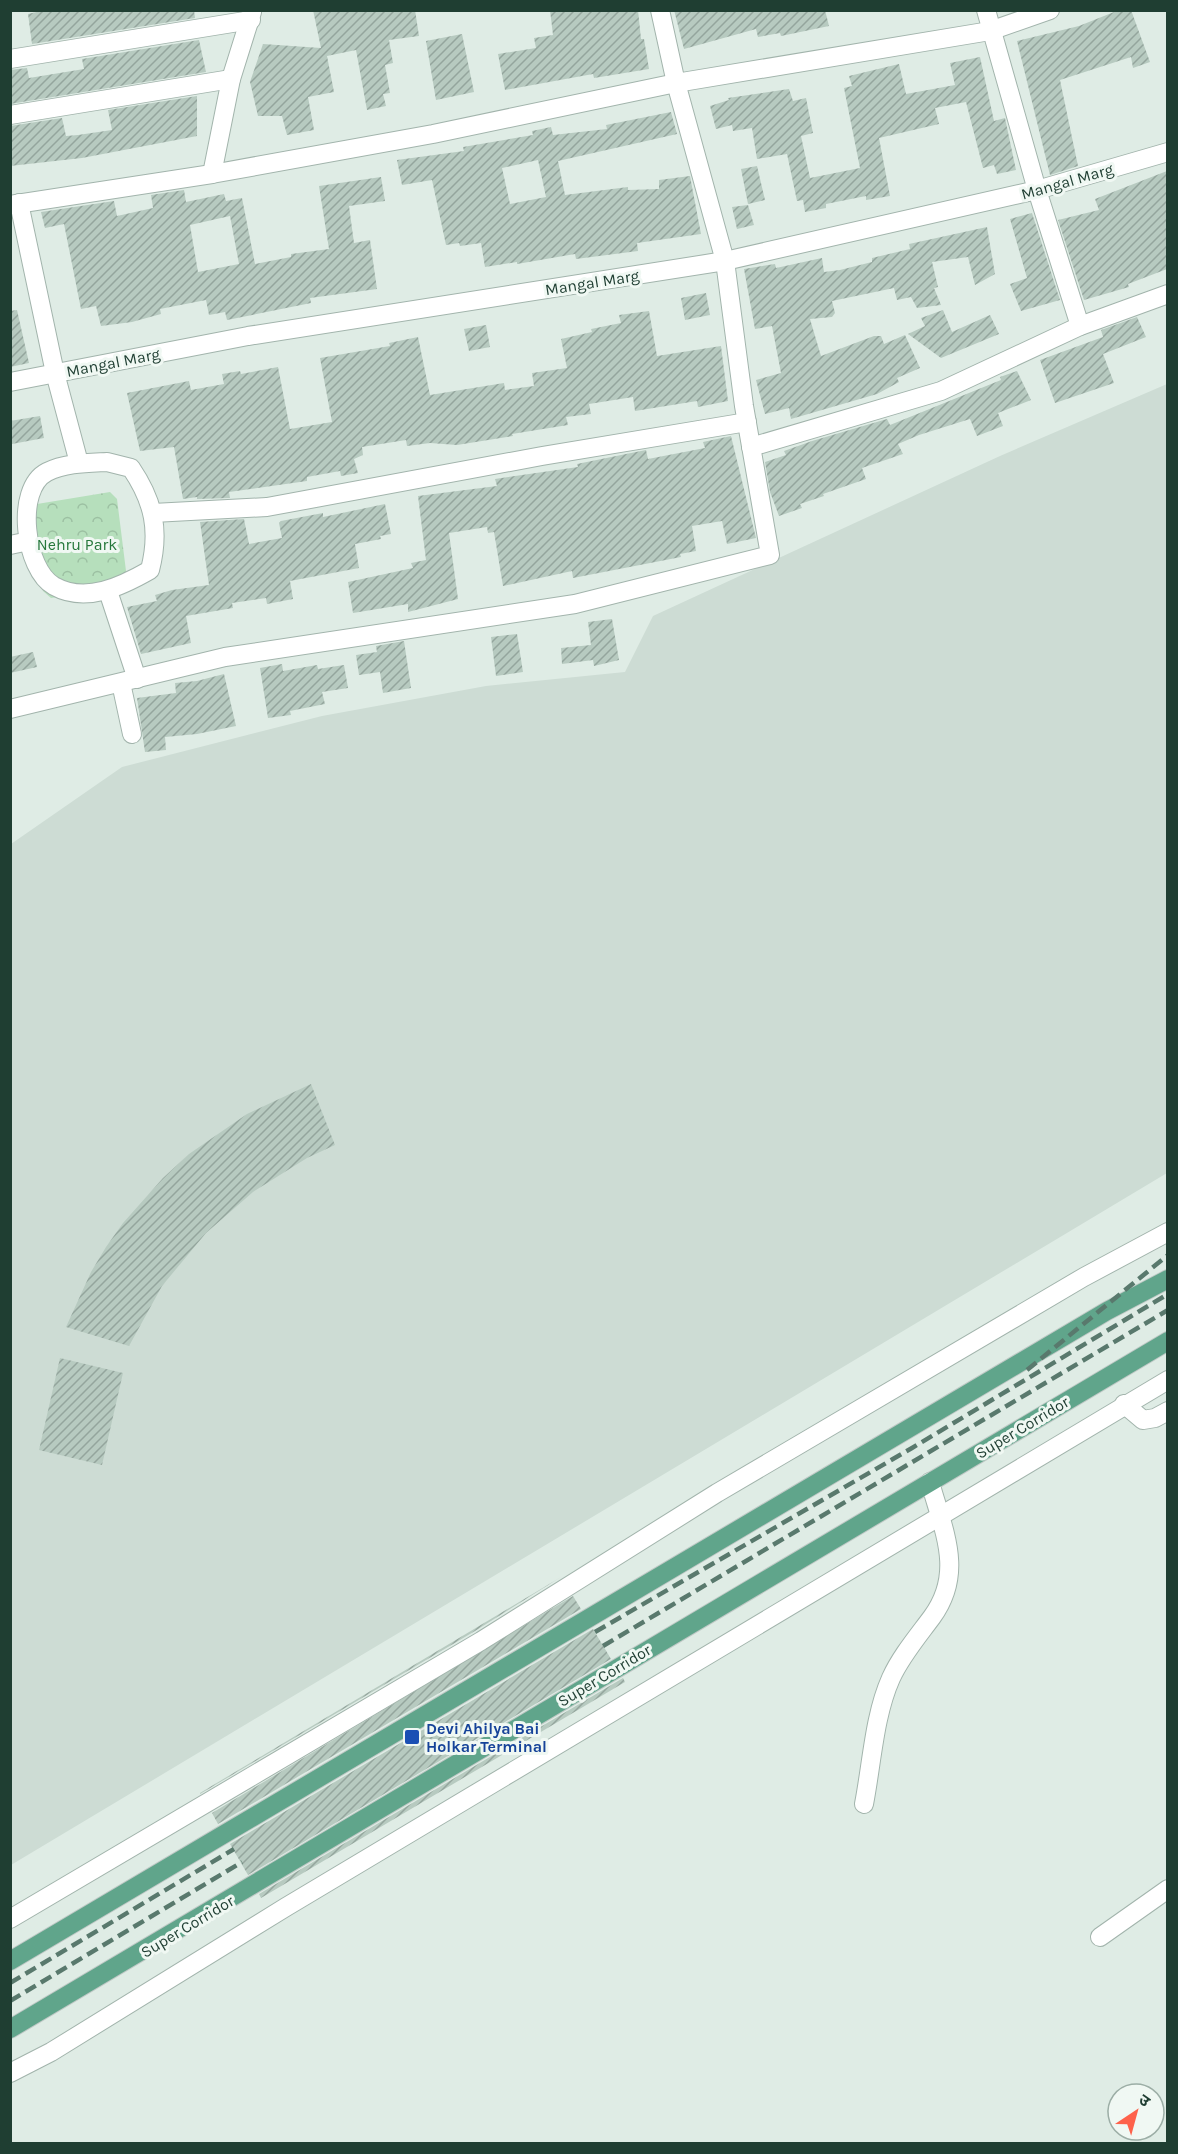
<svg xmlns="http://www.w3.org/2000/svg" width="1178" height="2154" viewBox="0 0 1178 2154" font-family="Karla,'Noto Sans Devanagari',sans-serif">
<defs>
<pattern id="park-crowns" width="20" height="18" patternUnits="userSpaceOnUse" patternTransform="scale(1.5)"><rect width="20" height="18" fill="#b6dfbc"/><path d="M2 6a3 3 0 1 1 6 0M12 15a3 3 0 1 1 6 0" fill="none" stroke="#9cc0a2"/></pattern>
<pattern id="building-hatch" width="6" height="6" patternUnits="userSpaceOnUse" patternTransform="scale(1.5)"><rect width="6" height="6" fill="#b7cac0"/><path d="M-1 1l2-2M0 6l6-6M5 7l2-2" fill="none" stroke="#94a59d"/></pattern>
</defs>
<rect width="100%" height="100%" fill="#dfece5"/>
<polygon fill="#cddcd4" points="1167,384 1167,1173 11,1865 11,844 122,767 322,716 486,686 625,672 653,616 1000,456"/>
<polygon fill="url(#park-crowns)" points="110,492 117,499 126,571 116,589 51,598 43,591 22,517 31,505"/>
<g fill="url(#building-hatch)" fill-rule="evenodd">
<polygon points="45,10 194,10 195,18 32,44 28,14"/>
<polygon points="313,10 415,10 419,36 389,40 393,63 385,65 390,93 383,94 386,106 367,110 356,50 327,56 334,92 308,97 314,130 287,135 282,116 258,116 250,82 263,44 321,48"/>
<polygon points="550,10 638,10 641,39 644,39 649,69 594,78 593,74 505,90 498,54 536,48 534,38 553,35"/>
<polygon points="674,10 825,10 829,26 781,36 780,33 758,37 756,29 684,49"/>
<polygon points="1119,10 1131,10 1150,62 1133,68 1131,57 1060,80 1078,166 1050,175 1017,41 1079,26"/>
<polygon points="462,34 474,92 436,100 426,41"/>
<polygon points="199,40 206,72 10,104 10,70 27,68 29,78 84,69 82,59"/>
<polygon points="980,57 994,121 1005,118 1016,170 997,174 994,165 983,168 966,102 935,108 939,124 879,138 890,196 866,200 866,196 826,204 826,208 805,212 803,200 797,201 787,154 757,159 752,128 733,131 732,125 716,129 710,106 729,100 728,98 789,89 793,101 806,98 813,133 801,136 810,178 860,168 844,88 852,86 849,76 899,64 906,94 955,85 950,63"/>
<polygon points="197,96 197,136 82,158 10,166 10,126 62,118 66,136 78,135 112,130 108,110"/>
<path d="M 671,112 L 677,134 L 558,161 L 565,195 L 628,187 L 628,190 L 659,189 L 659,180 L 690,176 L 701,234 L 637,243 L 638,251 L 576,259 L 575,254 L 517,264 L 517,262 L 485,267 L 481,243 L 460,246 L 459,243 L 446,245 L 432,180 L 402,185 L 397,160 L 464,151 L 463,147 L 533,135 L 532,131 L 551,127 L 553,135 L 607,129 L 606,125 ZM 538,160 L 546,197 L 510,204 L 502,168 Z"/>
<polygon points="757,166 765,200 748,204 741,169"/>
<polygon points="1167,171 1167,269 1128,284 1129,287 1084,300 1058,220 1099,210 1095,199"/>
<path d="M 381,177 L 385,201 L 349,206 L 354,243 L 370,240 L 377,289 L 310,298 L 311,303 L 227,320 L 225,312 L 209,315 L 206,300 L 160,309 L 161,314 L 132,322 L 101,326 L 96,306 L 81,309 L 64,224 L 45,228 L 41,212 L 114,201 L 117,216 L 153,208 L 151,195 L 184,190 L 186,202 L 224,194 L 226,201 L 242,198 L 255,264 L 291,257 L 291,254 L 329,249 L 319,186 ZM 230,216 L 239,264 L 198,272 L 190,225 Z"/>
<polygon points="748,205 754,225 737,229 732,207"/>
<polygon points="1032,213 1060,300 1021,311 1010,284 1027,278 1010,219"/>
<polygon points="987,227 995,274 975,285 968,257 932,262 938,287 934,288 941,305 917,308 911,297 897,300 894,288 832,301 835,313 832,317 810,319 821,356 874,336 881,336 884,344 905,335 920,368 897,378 899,382 877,394 791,419 789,408 765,414 756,380 781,373 772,326 755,329 744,269 775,264 776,268 822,258 824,272 840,270 872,262 872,258 910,249 909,244"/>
<polygon points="706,293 710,315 685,320 681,298"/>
<polygon points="17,310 29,363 10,367 10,311"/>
<polygon points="943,310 952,332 990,315 999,334 941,358 908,334 925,326 921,318"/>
<polygon points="649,311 657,356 721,346 728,401 698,407 697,401 635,411 633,397 589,404 591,414 566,417 568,425 512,434 513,436 457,445 430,443 407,446 406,440 362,447 363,455 354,459 358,473 341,476 340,471 307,477 307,481 229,492 230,498 197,499 197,497 183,499 174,447 140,451 127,393 189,381 191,390 224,384 222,374 240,371 241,374 278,367 290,429 332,422 320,358 390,346 389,343 418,337 430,395 504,383 505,390 534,386 532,373 567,368 561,339 592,332 591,329 621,323 619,315"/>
<polygon points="1137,317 1146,337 1103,354 1114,383 1055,403 1040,360 1103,337 1101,330"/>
<polygon points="486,325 490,347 469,351 464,329"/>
<polygon points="1017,371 1031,400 998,413 1003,426 977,436 970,419 919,435 898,444 903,454 862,468 866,479 823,494 824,496 800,504 802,508 779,516 770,492 765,462 786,455 784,451 812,441 887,419 890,425 1001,380 1000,377"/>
<polygon points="40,416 44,438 12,444 10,421"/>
<polygon points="731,436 756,538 727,544 722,521 692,526 696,551 680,554 681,557 573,578 572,571 503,586 494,532 488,533 487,527 449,533 458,599 408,612 408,604 353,613 348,582 413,568 411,563 426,560 418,496 497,486 495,479 578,467 577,464 626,454 646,450 648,459 705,448 703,442"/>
<polygon points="385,504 391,534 380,536 381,539 355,544 359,568 290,581 293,599 267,604 266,598 232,603 233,608 186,616 191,643 141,654 127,607 157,601 155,595 172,590 209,585 200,522 244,519 249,544 282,538 279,523 281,521 323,513 323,517"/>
<polygon points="612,619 619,660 594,666 593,660 562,664 561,648 591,645 588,622"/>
<polygon points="517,634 523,672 496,676 491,637"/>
<polygon points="404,641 411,688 383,693 380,672 359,675 356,655 377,652 376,646"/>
<polygon points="33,652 37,667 10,673 10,657"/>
<polygon points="282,664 283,671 317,665 318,669 344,665 348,688 322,692 325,704 290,711 291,715 268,718 260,668"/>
<polygon points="224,674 236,726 197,734 165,737 166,750 145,752 137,698 176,693 175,683 197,681"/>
<polygon points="311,1084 335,1145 307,1158 253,1192 206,1233 162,1286 129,1346 66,1327 91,1272 106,1247 123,1223 163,1178 189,1154 247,1114"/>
<polygon points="60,1358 123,1373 102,1465 39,1450"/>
<polygon points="561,1577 475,1631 200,1794 200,1793"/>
<polygon points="573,1596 581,1609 218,1824 212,1813"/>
<polygon points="593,1629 611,1659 248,1875 230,1844"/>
<polygon points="623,1678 625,1682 261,1898 259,1894"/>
</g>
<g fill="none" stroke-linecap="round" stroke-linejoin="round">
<defs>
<g id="minor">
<polyline points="986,10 1037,190 1080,326"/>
<polyline points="10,59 251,20"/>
<polyline points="10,115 231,79"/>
<polyline points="212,174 231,79 252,12"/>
<polyline points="19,203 55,373 79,463"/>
<polyline points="10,205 212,174 433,134 676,83 990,31 1050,10"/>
<polyline points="10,382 248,336 725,261 1037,190 1168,152"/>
<polyline points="751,447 941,391 1080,326 1168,294"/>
<path d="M 107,462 L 131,468 C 154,502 160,531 150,570 C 122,586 86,604 54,586 C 25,570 14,489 47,472 C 65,463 87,463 107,462 Z"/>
<polyline points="153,513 267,507 542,456 747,422"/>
<polyline points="10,545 29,541"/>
<polyline points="108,591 137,679"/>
<polyline points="121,683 132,734"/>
<polyline points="10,709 225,657 575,604 770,555 744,406 725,261 676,83 660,10"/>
<polyline points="1124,1404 1143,1420 1155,1418 1168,1411"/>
<path d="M 864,1804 C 872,1763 874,1716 891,1678 C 901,1656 918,1636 932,1617 C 965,1572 943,1530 930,1482"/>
<polyline points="10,1919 481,1641 717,1493 1084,1277 1168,1232"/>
<polyline points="1100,1937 1168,1889"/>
<polyline points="10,2073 51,2052 286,1907 1168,1380"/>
</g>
<g id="major">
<polyline points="10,1961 1107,1311 1168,1279"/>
<polyline points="10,2029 1168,1341"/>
</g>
</defs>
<use href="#minor" stroke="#a2b4ac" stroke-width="20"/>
<use href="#major" stroke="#c0c9c6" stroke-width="20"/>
<use href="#minor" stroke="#fff" stroke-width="18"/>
<use href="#major" stroke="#60a58b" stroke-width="18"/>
<g stroke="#59796d" stroke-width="4.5" stroke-dasharray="12 6" stroke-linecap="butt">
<polyline points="1027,1370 1168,1255"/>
<polyline points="595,1632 912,1448 1168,1294"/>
<polyline points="603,1646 1168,1310"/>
<polyline points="10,1983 234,1849"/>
<polyline points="10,2001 242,1862"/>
</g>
</g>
<rect fill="#1a4fb4" stroke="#f0f8f3" stroke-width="2" x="404" y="1729" width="16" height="16" rx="3"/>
<g text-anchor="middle" stroke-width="6" stroke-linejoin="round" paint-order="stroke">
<g font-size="16" fill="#1f3e32" stroke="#f0f8f3">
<text transform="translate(1067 181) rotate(-16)" y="6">Mangal Marg</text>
<text transform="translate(592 282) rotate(-9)" y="6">Mangal Marg</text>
<text transform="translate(113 362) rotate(-11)" y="6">Mangal Marg</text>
<text transform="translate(1022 1427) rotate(-31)" y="6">Super Corridor</text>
<text transform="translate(604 1675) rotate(-31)" y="6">Super Corridor</text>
<text transform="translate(187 1926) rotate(-31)" y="6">Super Corridor</text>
</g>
<g font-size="16" fill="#26783c" stroke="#f0f8f3">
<text x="77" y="550">Nehru Park</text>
</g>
<g font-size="16" font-weight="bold" fill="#164399" stroke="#f0f8f3" text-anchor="start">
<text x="426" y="1734">Devi Ahilya Bai<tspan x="426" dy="18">Holkar Terminal</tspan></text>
</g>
</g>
<rect width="1178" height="2154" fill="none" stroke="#1f3e32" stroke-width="24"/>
<g transform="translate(1136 2112) rotate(36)"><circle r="28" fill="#f0f8f3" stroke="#9caea6" stroke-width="1.5"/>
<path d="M0-4.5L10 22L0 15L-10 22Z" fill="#fe624b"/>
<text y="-9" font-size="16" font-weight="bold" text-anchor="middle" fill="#1f3e32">उ</text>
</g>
</svg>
